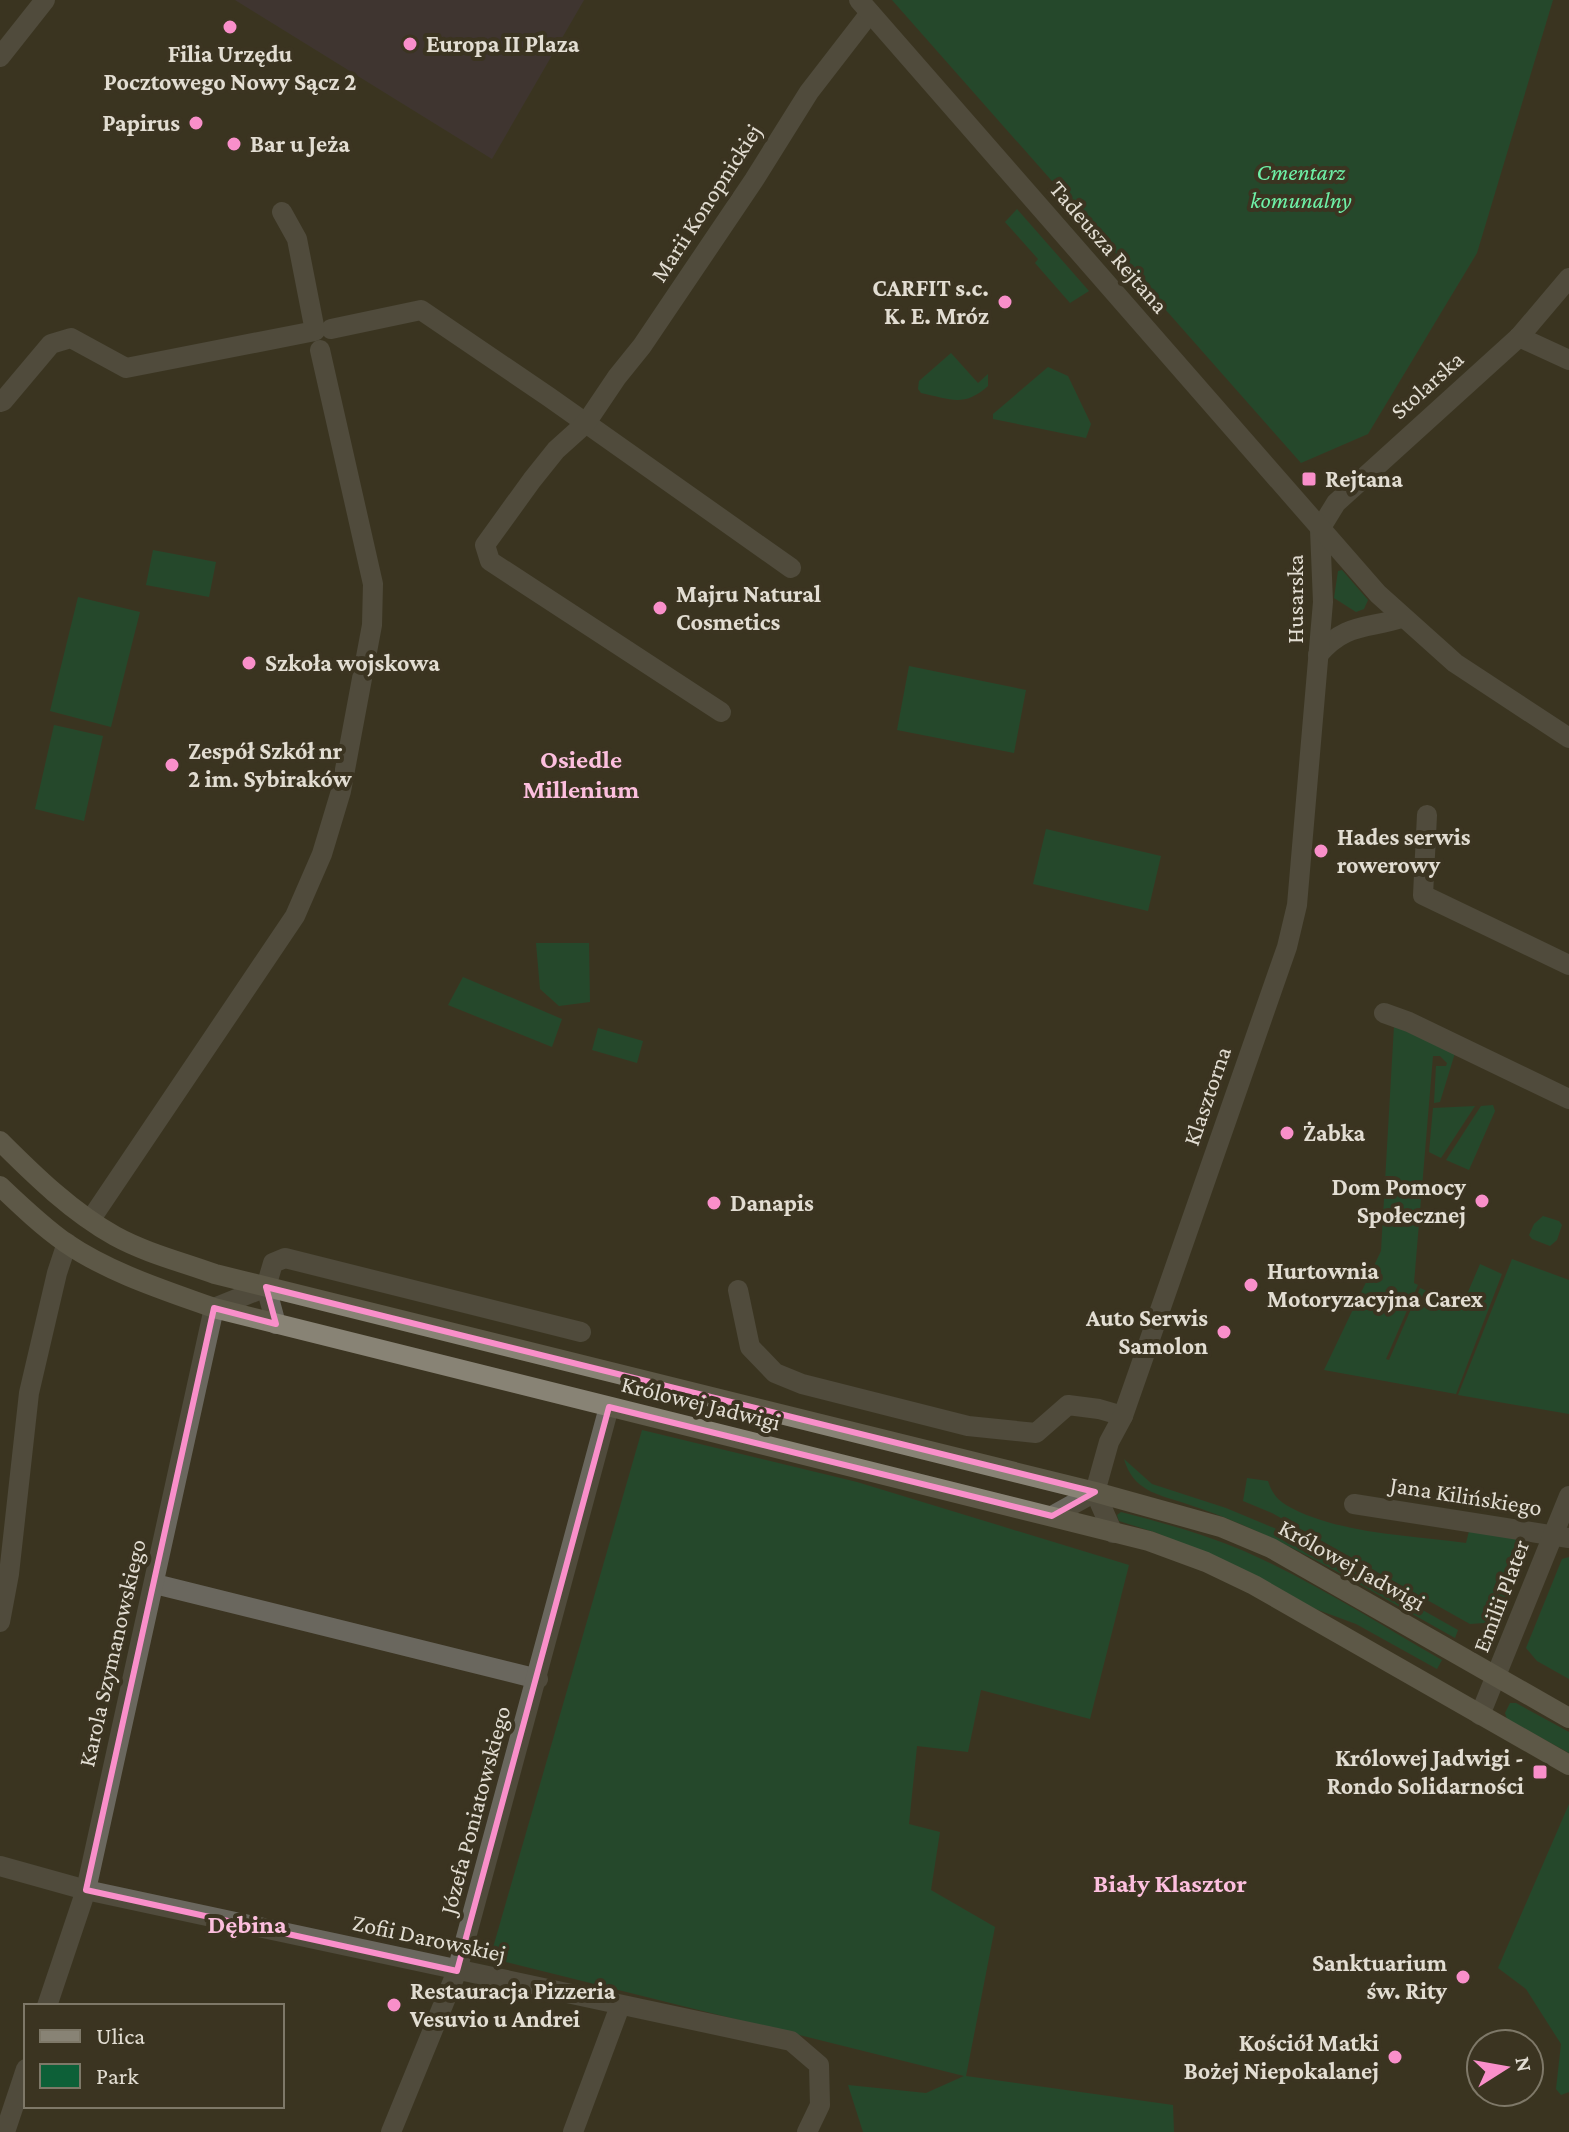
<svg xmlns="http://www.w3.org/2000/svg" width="1569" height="2132" viewBox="0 0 1569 2132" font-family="'Crimson Pro',serif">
<rect width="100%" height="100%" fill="#3b3421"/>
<polygon fill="#453744" points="235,0 584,0 492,159"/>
<g fill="#0d6038">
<polygon points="892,0 1553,0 1477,253 1368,434 1301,463"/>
<polygon points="1017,209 1089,291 1070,303 1035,263 1038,259 1005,222"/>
<path d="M 951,353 L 978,383 L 988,374 L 988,386 C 963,408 951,399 921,393 L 918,389 L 919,381 Z"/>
<polygon points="1048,367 1068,376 1091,424 1086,438 993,419 993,414"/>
<polygon points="153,550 216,562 209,597 146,585"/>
<polygon points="1342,570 1368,600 1364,609 1356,612 1334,598 1338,571"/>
<polygon points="78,597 140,612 111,727 50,711"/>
<polygon points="909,666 1026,690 1014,753 897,730"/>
<polygon points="54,725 103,736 84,821 35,809"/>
<polygon points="1046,829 1161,856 1148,911 1033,884"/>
<polygon points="536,943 589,943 590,1002 559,1006 540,989"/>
<polygon points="463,977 562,1019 552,1047 448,1005"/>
<polygon points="1394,1026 1455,1053 1440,1102 1434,1103 1436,1066 1446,1066 1447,1063 1440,1056 1433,1056 1414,1283 1418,1285 1386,1359 1389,1360 1420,1288 1462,1306 1480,1264 1502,1274 1456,1394 1324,1370 1381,1251"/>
<polygon points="598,1028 643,1041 637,1063 592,1050"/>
<polygon points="1493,1105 1495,1111 1469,1170 1446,1160 1481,1106"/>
<polygon points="1475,1106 1441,1158 1429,1152 1433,1108"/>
<polygon points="1543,1216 1559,1221 1562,1225 1557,1240 1550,1246 1532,1239 1529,1235 1534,1224"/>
<polygon points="1512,1259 1569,1280 1569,1414 1458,1395"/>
<polygon points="642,1430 857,1482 1129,1565 1090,1719 981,1690 968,1752 917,1746 909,1824 940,1832 931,1890 995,1927 966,2076 1173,2105 1174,2132 863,2132 848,2085 926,2093 964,2076 490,1958"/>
<path d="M 1124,1459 L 1152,1484 L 1226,1508 L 1286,1533 L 1458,1630 L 1455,1638 C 1366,1589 1281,1534 1184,1503 C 1156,1494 1133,1490 1124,1459 Z"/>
<path d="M 1247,1478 L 1268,1481 C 1271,1491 1276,1499 1286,1505 C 1336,1534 1410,1535 1466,1543 L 1469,1531 L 1522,1538 L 1529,1547 L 1498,1622 L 1470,1624 L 1272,1513 L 1243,1501 Z"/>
<path d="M 1121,1512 C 1163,1523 1204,1534 1244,1551 C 1312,1581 1377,1623 1442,1660 L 1437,1669 L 1356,1624 L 1310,1607 L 1157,1533 L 1119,1521 L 1117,1515 Z"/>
<polygon points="1569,1557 1569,1679 1537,1661 1526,1648 1562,1559"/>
<polygon points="1510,1703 1516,1703 1569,1732 1569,1753 1507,1719 1505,1713"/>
<polygon points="1569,1804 1569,2092 1561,2095 1556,2089 1561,2044 1526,1989 1498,1968"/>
</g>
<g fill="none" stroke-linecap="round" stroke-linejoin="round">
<g stroke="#6a675e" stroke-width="20">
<polyline points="331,329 421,310 549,397 791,568"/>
<polyline points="1519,337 1569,360"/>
<polyline points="0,402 3,401 51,344 71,338 126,368 315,331 297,239 282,212"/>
<path d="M 1318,655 C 1345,623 1366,629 1402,618"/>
<polyline points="721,712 490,561 485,545 532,480 556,450 586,423 617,377 642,346 754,180 809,92 870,13"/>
<polyline points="1427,815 1423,895 1569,965"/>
<polyline points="1384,1013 1409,1022 1569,1099"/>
<polyline points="91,1219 295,916 322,854 341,791 372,625 373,584 320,350"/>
<polyline points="266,1287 273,1263 285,1258 581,1332"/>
<polyline points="266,1287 276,1324"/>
<polyline points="738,1290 750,1347 775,1373 802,1384 968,1426 1036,1433 1068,1405 1099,1409 1123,1416"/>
<polyline points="1095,1492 1113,1533"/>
<polyline points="1354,1504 1569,1538"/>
<polyline points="1052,1516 1095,1492 1109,1442 1123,1416 1287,947 1297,905 1323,602 1320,529 1336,503 1519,337 1569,278"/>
<polyline points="155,1584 538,1679"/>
<polyline points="0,1622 9,1574 29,1393 57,1273 67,1243"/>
<polyline points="1480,1715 1569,1496"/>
<polyline points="0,1866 86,1890 791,2041 819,2065 820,2105 807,2132"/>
<polyline points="47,2006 86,1890 214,1308 266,1287"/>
<polyline points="5,2132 26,2069"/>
<polyline points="391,2132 457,1971 609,1407"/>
<polyline points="573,2132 620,2006"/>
</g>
<g stroke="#6a675e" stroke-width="20">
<polyline points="859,0 1378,594 1455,663 1569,738"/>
<polyline points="0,57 45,0"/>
</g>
<g stroke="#888375" stroke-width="20">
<path d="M 0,1141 C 35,1176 72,1212 115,1236 C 146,1253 182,1262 215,1274 L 1095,1492 L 1221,1527 L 1271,1548 L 1569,1718"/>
<path d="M 0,1186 C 21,1206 43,1227 66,1243 C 110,1273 164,1290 214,1308 L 1149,1541 L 1206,1562 L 1254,1585 L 1569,1765"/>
</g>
</g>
<path d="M0 0H1569V2132H0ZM 266,1287 L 1095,1492 L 1052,1516 L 609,1407 L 457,1971 L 86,1890 L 214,1308 L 276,1324 Z" fill="#3b3421" fill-opacity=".55" fill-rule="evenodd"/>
<path fill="none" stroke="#f98fca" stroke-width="6" stroke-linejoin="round" d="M 266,1287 L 1095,1492 L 1052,1516 L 609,1407 L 457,1971 L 86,1890 L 214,1308 L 276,1324 Z"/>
<g fill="#f98fca" stroke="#3b3421" stroke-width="3">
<circle cx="230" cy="27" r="8"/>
<circle cx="410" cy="44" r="8"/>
<circle cx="196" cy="123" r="8"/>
<circle cx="234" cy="144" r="8"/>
<circle cx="1005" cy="302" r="8"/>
<rect x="1301" y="471" width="16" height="16" rx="4"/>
<circle cx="660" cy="608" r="8"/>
<circle cx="249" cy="663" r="8"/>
<circle cx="172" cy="765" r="8"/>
<circle cx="1321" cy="851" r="8"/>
<circle cx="1287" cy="1133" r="8"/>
<circle cx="1482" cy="1201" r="8"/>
<circle cx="714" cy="1203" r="8"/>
<circle cx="1251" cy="1285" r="8"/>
<circle cx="1224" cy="1332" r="8"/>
<rect x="1532" y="1764" width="16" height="16" rx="4"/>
<circle cx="1463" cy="1977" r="8"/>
<circle cx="394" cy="2005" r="8"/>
<circle cx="1395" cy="2057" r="8"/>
</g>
<g text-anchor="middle" stroke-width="8" stroke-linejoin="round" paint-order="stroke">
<g font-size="24" font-weight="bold" fill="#e2ddd2" stroke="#3b3421" text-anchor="start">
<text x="426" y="52">Europa II Plaza</text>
<text x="230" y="62" text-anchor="middle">Filia Urzędu<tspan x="230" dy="28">Pocztowego Nowy Sącz 2</tspan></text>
<text x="180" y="131" text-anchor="end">Papirus</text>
<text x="250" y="152">Bar u Jeża</text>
<text x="989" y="296" text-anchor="end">CARFIT s.c.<tspan x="989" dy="28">K. E. Mróz</tspan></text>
<text x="1325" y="487">Rejtana</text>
<text x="676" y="602">Majru Natural<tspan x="676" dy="28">Cosmetics</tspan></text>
<text x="265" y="671">Szkoła wojskowa</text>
<text x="188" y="759">Zespół Szkół nr<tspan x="188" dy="28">2 im. Sybiraków</tspan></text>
<text x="1337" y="845">Hades serwis<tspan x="1337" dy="28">rowerowy</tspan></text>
<text x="1303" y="1141">Żabka</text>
<text x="1466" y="1195" text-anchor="end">Dom Pomocy<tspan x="1466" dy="28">Społecznej</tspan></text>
<text x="730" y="1211">Danapis</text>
<text x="1267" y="1279">Hurtownia<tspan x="1267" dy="28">Motoryzacyjna Carex</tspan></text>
<text x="1208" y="1326" text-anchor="end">Auto Serwis<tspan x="1208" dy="28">Samolon</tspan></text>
<text x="1524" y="1766" text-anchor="end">Królowej Jadwigi -<tspan x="1524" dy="28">Rondo Solidarności</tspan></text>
<text x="1447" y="1971" text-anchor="end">Sanktuarium<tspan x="1447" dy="28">św. Rity</tspan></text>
<text x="410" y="1999">Restauracja Pizzeria<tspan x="410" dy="28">Vesuvio u Andrei</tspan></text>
<text x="1379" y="2051" text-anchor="end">Kościół Matki<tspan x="1379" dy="28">Bożej Niepokalanej</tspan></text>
</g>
<g font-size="24" font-style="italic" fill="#6ef1a7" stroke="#3b3421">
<text x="1301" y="180">Cmentarz<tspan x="1301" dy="28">komunalny</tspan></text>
</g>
<g font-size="24" fill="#e2ddd2" stroke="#3b3421">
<text transform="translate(706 203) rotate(-57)" y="8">Marii Konopnickiej</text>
<text transform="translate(1109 247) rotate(49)" y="8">Tadeusza Rejtana</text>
<text transform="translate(1427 385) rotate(-42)" y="8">Stolarska</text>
<text transform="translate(1295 599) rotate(-90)" y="8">Husarska</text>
<text transform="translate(1207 1096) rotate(-71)" y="8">Klasztorna</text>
<text transform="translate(701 1403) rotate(14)" y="8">Królowej Jadwigi</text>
<text transform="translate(1466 1496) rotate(9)" y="8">Jana Kilińskiego</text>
<text transform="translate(1352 1565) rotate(29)" y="8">Królowej Jadwigi</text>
<text transform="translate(1501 1596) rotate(-69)" y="8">Emilii Plater</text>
<text transform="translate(112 1653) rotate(-77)" y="8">Karola Szymanowskiego</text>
<text transform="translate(475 1810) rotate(-75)" y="8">Józefa Poniatowskiego</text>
<text transform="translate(429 1938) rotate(12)" y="8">Zofii Darowskiej</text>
</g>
<g font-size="26" font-weight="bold" fill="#fcbfde" stroke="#3b3421">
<text x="581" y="768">Osiedle<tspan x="581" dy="30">Millenium</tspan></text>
<text x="1170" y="1892">Biały Klasztor</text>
<text x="247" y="1933">Dębina</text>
</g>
</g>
<rect x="24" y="2004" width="260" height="104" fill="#3b3421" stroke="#7e7868" stroke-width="2"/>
<rect x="40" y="2030" width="40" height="12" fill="#888375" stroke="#7e7868" stroke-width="2"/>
<text x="96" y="2044" font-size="24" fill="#e2ddd2">Ulica</text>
<rect x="40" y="2064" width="40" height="24" fill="#0d6038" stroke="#7e7868" stroke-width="2"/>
<text x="96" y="2084" font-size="24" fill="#e2ddd2">Park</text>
<g transform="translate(1505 2068) rotate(79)"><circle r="38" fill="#3b3421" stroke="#7e7868" stroke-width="2"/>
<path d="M0-6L14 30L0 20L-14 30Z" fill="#f98fca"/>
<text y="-12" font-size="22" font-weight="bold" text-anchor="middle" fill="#e2ddd2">N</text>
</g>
</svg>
